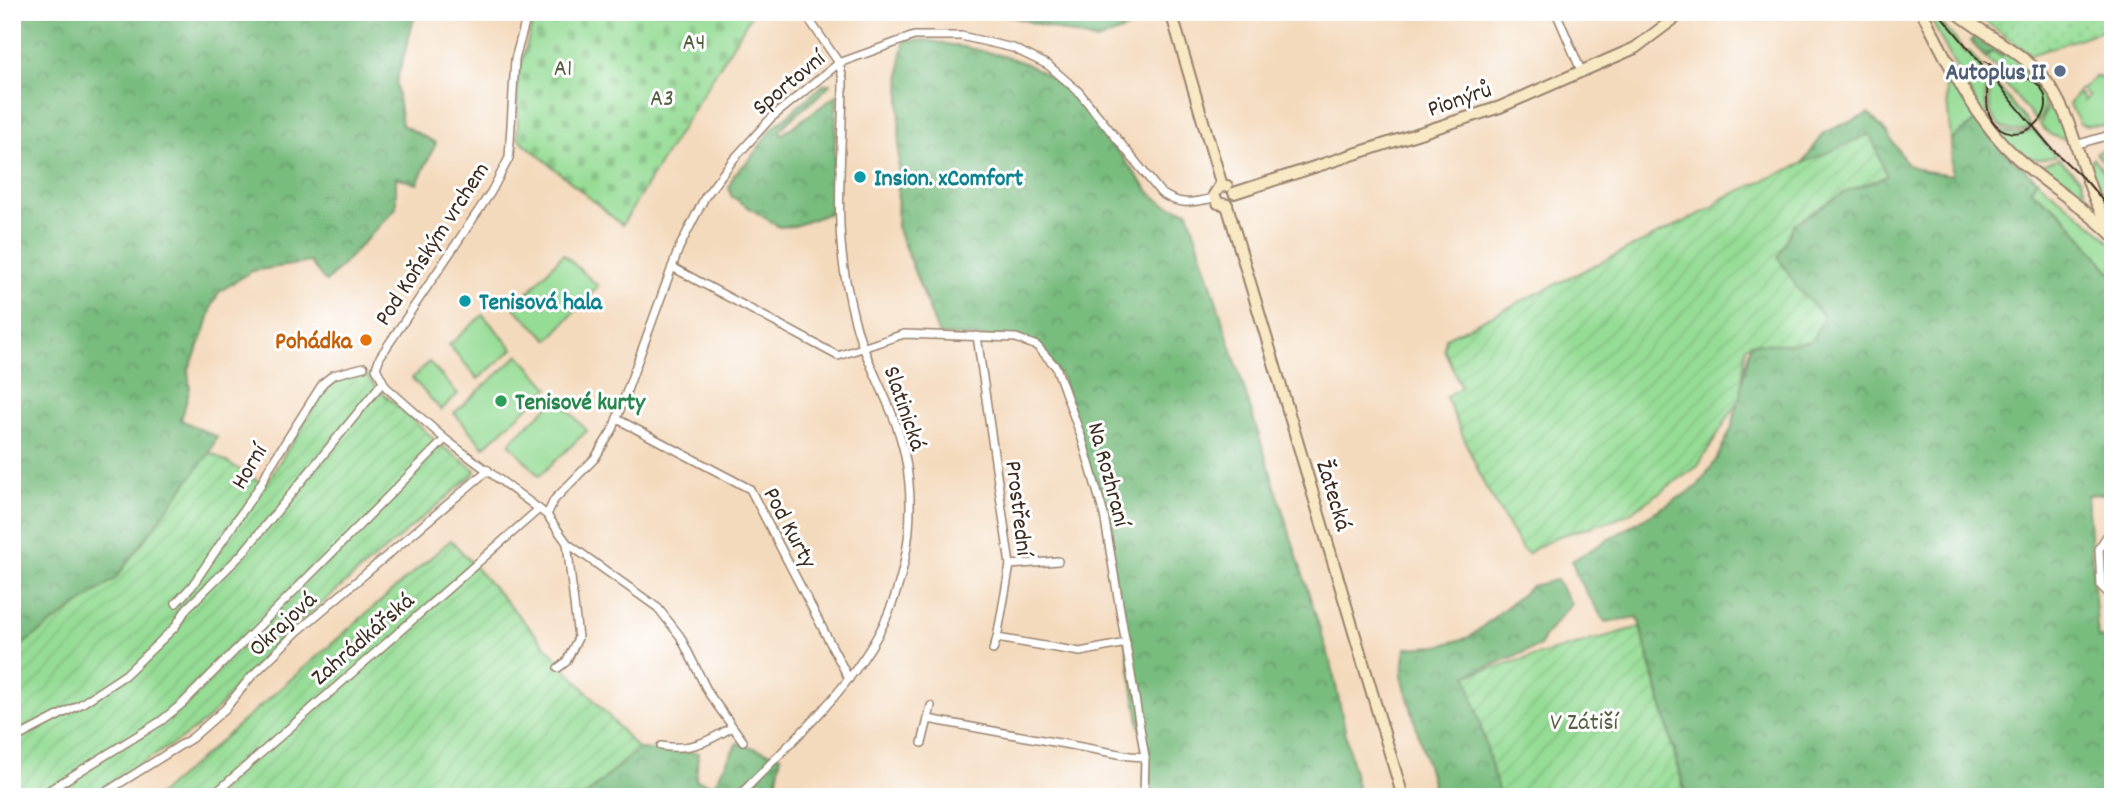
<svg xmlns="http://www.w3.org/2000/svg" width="2125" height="809" viewBox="0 0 2125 809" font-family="Dekko,sans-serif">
<defs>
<pattern id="forest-crowns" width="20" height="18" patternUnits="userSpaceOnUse" patternTransform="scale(1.75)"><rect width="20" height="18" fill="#78bc7e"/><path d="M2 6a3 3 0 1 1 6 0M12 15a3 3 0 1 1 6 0" fill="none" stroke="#649967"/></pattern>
<pattern id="cemetery-stones" width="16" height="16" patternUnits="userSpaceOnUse" patternTransform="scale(1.75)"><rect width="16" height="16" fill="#95dc95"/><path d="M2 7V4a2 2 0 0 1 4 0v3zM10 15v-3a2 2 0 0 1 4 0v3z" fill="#81bd80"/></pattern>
<pattern id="park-dots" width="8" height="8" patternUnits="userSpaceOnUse" patternTransform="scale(1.75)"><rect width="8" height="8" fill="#95dc95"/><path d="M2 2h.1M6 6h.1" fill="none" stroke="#81bd80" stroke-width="1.8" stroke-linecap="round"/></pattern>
<pattern id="garden-furrows" width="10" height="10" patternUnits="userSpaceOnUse" patternTransform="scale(1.75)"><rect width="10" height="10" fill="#95dc95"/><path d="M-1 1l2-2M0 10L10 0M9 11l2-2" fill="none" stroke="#81bd80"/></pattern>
</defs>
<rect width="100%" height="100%" fill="#fff"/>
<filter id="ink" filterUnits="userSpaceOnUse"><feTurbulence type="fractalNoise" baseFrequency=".0143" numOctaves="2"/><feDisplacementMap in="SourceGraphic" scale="14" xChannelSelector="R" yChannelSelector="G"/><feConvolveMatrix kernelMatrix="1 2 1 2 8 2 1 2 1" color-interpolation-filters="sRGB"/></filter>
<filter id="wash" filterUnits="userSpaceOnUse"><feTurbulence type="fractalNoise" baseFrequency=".00686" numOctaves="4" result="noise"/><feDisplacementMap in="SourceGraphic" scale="28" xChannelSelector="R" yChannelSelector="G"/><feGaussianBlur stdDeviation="1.57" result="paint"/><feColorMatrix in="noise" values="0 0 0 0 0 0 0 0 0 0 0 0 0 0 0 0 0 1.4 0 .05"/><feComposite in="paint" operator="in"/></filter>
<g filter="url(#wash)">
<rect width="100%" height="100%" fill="#f4dabd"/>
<g fill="#95dc95" stroke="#68835a" stroke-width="2">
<path d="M 1936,16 L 1966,53 L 1969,51 C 1974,58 1982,66 1985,74 C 1988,85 1984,97 1986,108 C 1990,133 2013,139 2034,130 L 2056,156 C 2045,159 2034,161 2023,156 C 1987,139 1951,55 1931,20 Z"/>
<polygon points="1931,39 1956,86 1977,120 1951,140 1944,73 1930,42"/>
<path d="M 1992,51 C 2037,53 2055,106 2069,141 L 2051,135 L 2040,125 L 2048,106 L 2043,88 L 2031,77 L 1998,68 L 1985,58 Z"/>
<path d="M 1995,72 C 2014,78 2041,77 2044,102 C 2045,110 2042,116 2037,122 Z"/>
<path d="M 1989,75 L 2031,127 C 2024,131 2017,132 2009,130 C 1983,121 1991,96 1989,75 Z"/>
<polygon points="2095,77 2100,77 2113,93 2113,125 2088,126 2080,124 2069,104 2079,91 2079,95 2082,95 2084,101 2089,96 2084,93 2084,90 2081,90"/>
<polygon points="2113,146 2113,174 2096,153"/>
<path d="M 2093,158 L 2113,182 L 2113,202 C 2101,189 2082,176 2093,158 Z"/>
<polygon points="2059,159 2081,179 2088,200 2086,204 2040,170 2042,165"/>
<polygon points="2037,180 2096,228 2113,245 2113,275 2063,214 2030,190"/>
<polygon points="563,254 598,286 549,340 514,308"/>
<polygon points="483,315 513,349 478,379 449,345"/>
<polygon points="519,355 549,388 484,447 454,413"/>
<polygon points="429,362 458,394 441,410 412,378"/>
<polygon points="557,398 587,431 539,476 509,443"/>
</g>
<g fill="url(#forest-crowns)" stroke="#5a734e" stroke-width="2">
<polygon points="12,12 416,12 396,83 402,125 436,143 417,184 396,177 396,208 326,282 310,262 252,271 219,292 213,303 204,334 188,371 190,388 181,420 217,437 210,452 116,578 12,652"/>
<polygon points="987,12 1132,12 1136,25 1097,41 999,13"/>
<polygon points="1969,28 2006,52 2002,57 1992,51 1985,58 1971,41 1975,37 1967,31"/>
<path d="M 926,40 C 960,47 1010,53 1040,71 C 1081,96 1120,156 1151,194 L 1164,204 L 1188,211 L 1332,667 L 1359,797 L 1144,797 L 1145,757 L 1104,515 L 1061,376 L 1039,349 L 1012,338 L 939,335 L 897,227 L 901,57 L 905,41 Z"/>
<path d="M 824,84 L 830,84 C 815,102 795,112 780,130 L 781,135 L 837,95 L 832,212 L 795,226 L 779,227 L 731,196 L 729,187 L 734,175 L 750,159 L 772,129 Z"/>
<polygon points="1869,114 1887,133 1908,165 1925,171 1952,175 1951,140 1977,120 2002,150 2037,180 2030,190 2063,214 2113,275 2113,493 2087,495 2098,638 2113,636 2113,797 1687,797 1638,617 1605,622 1578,579 1572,561 1697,487 1716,460 1732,427 1751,343 1786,344 1824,316 1799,291 1778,257 1794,224 1845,192 1887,176 1802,164 1825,132"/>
<polygon points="1557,580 1571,604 1545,635 1540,646 1467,675 1500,797 1436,797 1402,676 1406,648 1438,646 1470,637 1532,586"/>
<polygon points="737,743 781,756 774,797 584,797 638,749 698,753 696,780 714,785"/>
</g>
<polygon fill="url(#cemetery-stones)" stroke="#68835a" stroke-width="2" points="536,12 753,12 622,225 518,138 517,78"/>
<polygon fill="url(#park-dots)" stroke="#68835a" stroke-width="2" points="1972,12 2113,12 2113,27 2031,55"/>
<g fill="url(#garden-furrows)" stroke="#68835a" stroke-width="2">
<polygon points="1870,134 1887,176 1845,192 1794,224 1778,257 1799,291 1824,316 1811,341 1786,344 1751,343 1746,346 1740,398 1698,466 1630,513 1617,519 1556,537 1528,553 1522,549 1484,484 1446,397 1461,387 1444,349 1446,338 1714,207 1719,200"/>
<polygon points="364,372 377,388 442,446 475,470 474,474 276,642 208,719 181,739 87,797 12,797 12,652 116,578 210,452 265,485 329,384"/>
<polygon points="451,540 638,749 584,797 156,797"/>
<polygon points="1640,627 1686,797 1500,797 1467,675"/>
</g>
</g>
<g filter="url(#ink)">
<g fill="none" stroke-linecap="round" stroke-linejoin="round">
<defs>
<g id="street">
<polyline points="528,12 515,59 509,158 491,192 380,357 376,368 386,387 445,439 547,515 567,543 578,638 566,662 558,668"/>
<polyline points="1556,12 1582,73"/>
<polyline points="2075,145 2113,134"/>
<polyline points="672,267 838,356 904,334 1016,338 1037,346 1056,367 1082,439 1104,515 1145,757 1144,797"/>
<polyline points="977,336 1010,565 997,638 1080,652 1126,643"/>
<polyline points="617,419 750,489 849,679"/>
<path d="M 547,515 L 554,500 L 595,458 L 613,429 L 679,248 L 705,197 L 733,160 L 771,118 L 839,63 L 914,36 L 961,36 L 1013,48 L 1048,65 L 1078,91 L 1161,193 C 1182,207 1191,202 1215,198"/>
<polyline points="2113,527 2099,548 2101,586 2113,598"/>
<polyline points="567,543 658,608 680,636 709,694 743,741"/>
<polyline points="1010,565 1058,561"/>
<polyline points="176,603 192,586 261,484 269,468 323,383 333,375 364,367"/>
<polyline points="993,650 997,638"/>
<polyline points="928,719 931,706"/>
<polyline points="12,740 81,704 125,675 175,627 187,608 242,554 382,383"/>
<polyline points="922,743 928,719 1130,756 1145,757"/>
<path d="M 661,746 C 689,751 708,742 732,727"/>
<polyline points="38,797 161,721 183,703 445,439"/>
<polyline points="98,797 192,738 225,709 250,678 298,631 488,470"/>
<polyline points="211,797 539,509"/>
<path d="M 738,797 C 780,752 829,710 863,659 C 903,602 919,525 905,456 C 897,417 878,384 863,347 C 856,328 851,307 847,286 C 833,219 843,147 843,79 L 839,63 L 804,12"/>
</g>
<g id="secondary">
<polyline points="1171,12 1222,186"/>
<path d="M 1922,12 C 1949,64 1973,117 2016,157 C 2047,185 2083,206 2113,236"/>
<path d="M 1956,12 C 1983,34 2020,50 2043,77 C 2077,118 2080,182 2109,226"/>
<polyline points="1234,193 1500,107 1635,48 1683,12"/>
<polyline points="1227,205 1403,797"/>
<polyline points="1227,205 1218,203 1214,195 1219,187 1227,186"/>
</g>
</defs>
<use href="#street" stroke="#98826e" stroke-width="10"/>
<use href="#secondary" stroke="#98826e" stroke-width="14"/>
<use href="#street" stroke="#fff" stroke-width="7"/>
<use href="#secondary" stroke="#f8e8c3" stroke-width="10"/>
<g stroke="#3b2a1e" stroke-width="2">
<polyline points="1938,12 2053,150 2088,183 2113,213"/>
<path d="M 1983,68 C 1992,84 1982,104 1992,120 C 2012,151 2062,119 2041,88 C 2030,72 2002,76 1985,61"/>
</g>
</g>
</g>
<circle fill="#5c6f8a" stroke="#fff" stroke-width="2.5" cx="2060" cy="71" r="7"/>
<g fill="#0f9aa8" stroke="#fff" stroke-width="2.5">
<circle cx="860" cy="177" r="7"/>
<circle cx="465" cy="301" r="7"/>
</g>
<circle fill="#e8710a" stroke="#fff" stroke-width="2.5" cx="366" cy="340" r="7"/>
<circle fill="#2e9e5b" stroke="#fff" stroke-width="2.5" cx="501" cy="401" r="7"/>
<g text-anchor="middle" stroke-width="6" stroke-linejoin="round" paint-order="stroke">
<g font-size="24" fill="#565f42" stroke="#fff">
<text x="694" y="49">A4</text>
<text x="563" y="75">A1</text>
<text x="662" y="105">A3</text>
<text x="1584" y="729">V Zátiší</text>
</g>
<g font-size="24" font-weight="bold" fill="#4e5e75" stroke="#fff" text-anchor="end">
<text x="2046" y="79">Autoplus II</text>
</g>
<g font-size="24" fill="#3b2a1e" stroke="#fff">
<text transform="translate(788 82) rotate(-40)" y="8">Sportovní</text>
<text transform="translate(1459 98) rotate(-19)" y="8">Pionýrů</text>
<text transform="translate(431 243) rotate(-57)" y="8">Pod Koňským vrchem</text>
<text transform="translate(906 408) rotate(71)" y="8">Slatinická</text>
<text transform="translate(248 466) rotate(-59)" y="8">Horní</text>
<text transform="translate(1110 474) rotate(75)" y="8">Na Rozhraní</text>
<text transform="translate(1335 495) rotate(73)" y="8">Žatecká</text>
<text transform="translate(1020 508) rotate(83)" y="8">Prostřední</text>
<text transform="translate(791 527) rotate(62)" y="8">Pod Kurty</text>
<text transform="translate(282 623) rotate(-43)" y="8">Okrajová</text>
<text transform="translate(362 638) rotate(-41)" y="8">Zahrádkářská</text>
</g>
<g font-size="24" font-weight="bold" fill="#0d838f" stroke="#fff" text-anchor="start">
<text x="874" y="185">Insion. xComfort</text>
<text x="479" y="309">Tenisová hala</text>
</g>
<g font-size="24" font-weight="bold" fill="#c56008" stroke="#fff" text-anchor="end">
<text x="352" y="348">Pohádka</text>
</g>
<g font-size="24" font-weight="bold" fill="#27864d" stroke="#fff" text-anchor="start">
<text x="515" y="409">Tenisové kurty</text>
</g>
</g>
<rect width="2125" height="809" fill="none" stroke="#fff" stroke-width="42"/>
</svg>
